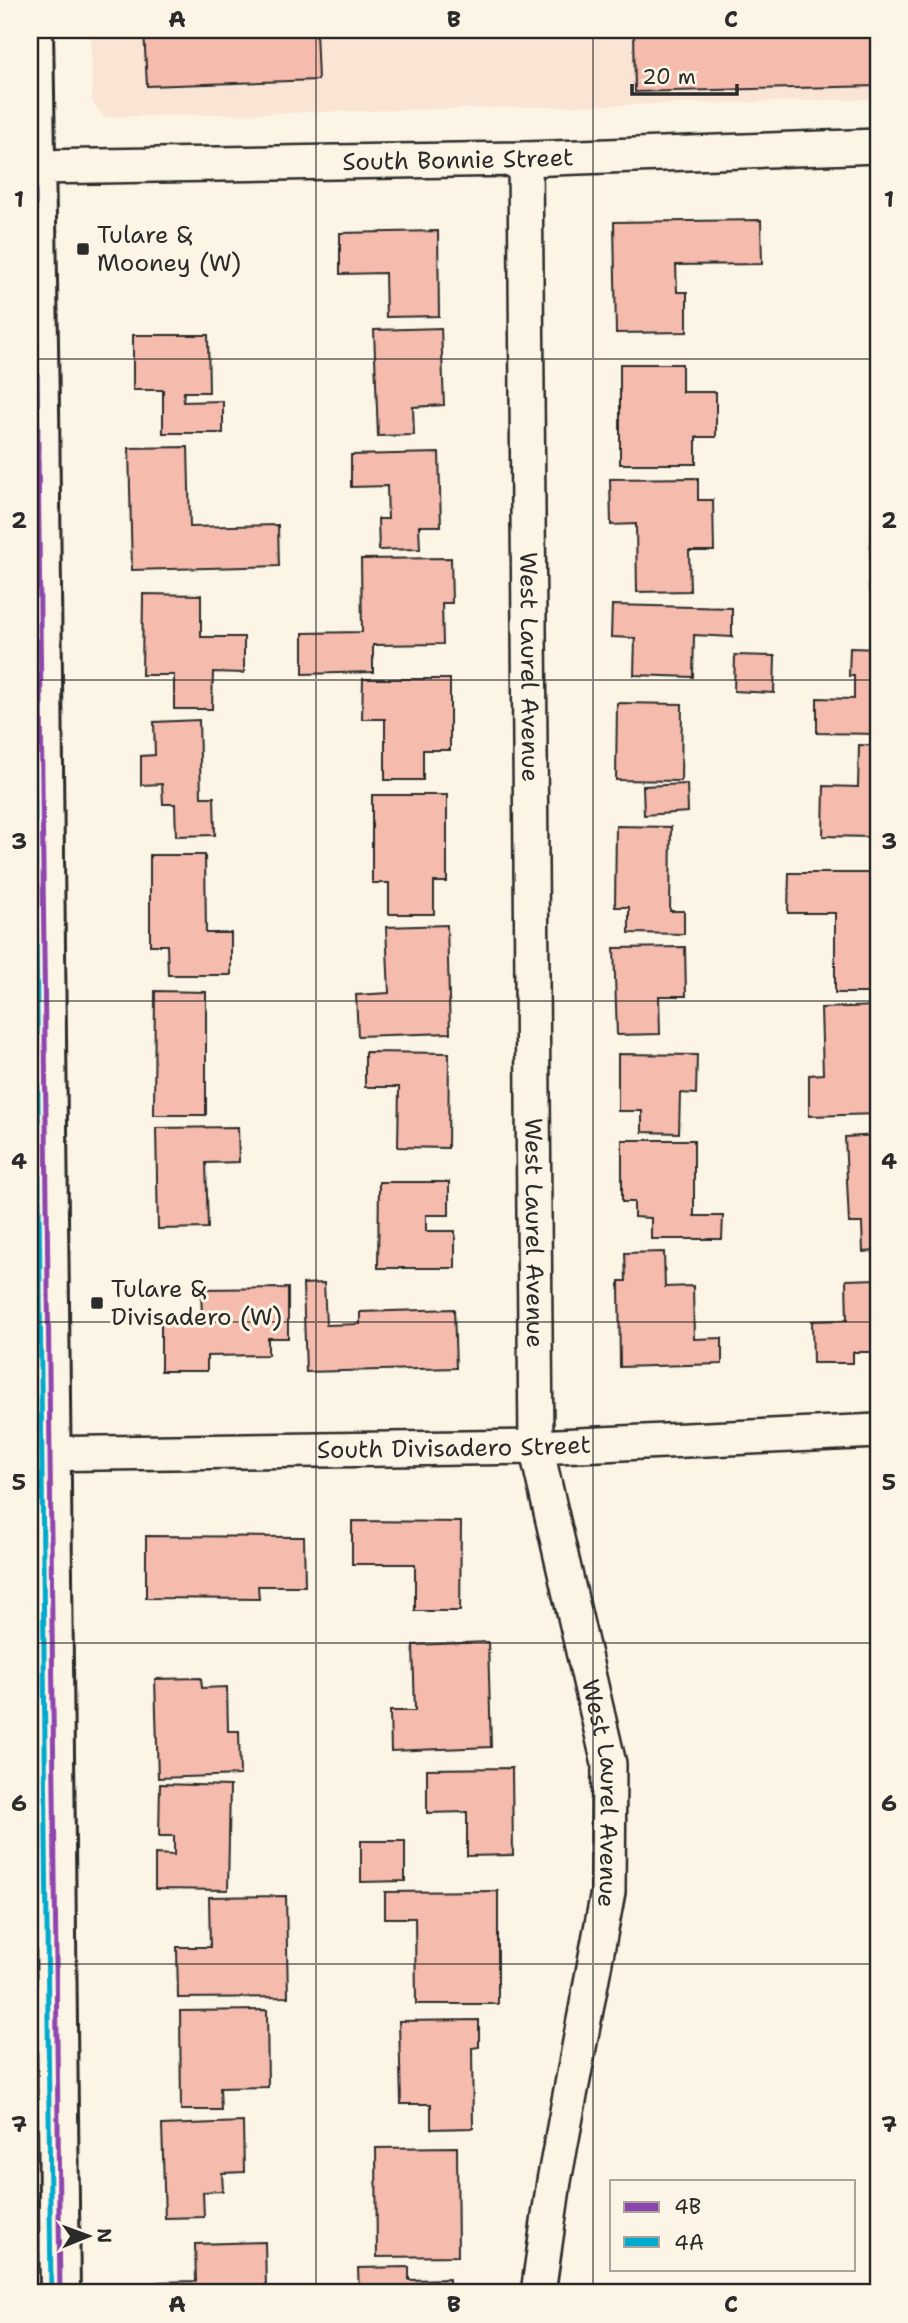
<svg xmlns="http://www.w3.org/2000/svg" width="908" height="2323" viewBox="0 0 908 2323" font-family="'Shantell Sans',sans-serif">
<rect width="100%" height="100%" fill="#fcf5e5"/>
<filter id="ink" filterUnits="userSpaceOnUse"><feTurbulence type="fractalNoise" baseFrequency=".0143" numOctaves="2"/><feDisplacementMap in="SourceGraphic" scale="14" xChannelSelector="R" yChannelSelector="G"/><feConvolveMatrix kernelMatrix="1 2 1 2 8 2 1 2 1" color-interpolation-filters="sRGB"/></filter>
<g filter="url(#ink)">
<polygon fill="#fae4d4" points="91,30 878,30 878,99 104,117 92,102"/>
<g fill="#f5bcae" stroke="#2b2b2b" stroke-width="2">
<polygon points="144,30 316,30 318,80 147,86"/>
<polygon points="634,30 878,30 878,86 635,92"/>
<polygon points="761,220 762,264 676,265 677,292 687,292 687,332 616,333 614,222"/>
<polygon points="438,231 439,316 386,317 385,273 340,274 340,233"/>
<polygon points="441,328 444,405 413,407 414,435 378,436 374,330"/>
<polygon points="133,335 208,335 209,392 184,392 183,402 223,401 223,433 163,433 163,390 133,390"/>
<polygon points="620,364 682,364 682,392 716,392 716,437 696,437 696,464 620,464"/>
<polygon points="188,447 190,527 278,525 279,566 132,570 129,448"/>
<polygon points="439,453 441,526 419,526 420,549 379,550 378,519 388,519 387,486 351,487 351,455"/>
<polygon points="698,478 698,500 713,500 714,551 689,551 690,591 637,592 636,524 611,525 610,479"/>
<polygon points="872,514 878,515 878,591 869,591"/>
<polygon points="451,558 452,603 442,603 443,644 373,645 373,672 303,674 303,633 362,632 361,559"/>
<polygon points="143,594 201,595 201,637 244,637 244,673 213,672 212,709 174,709 174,675 142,675"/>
<polygon points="612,605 732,608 732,637 694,635 693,677 634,675 635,638 611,637"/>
<polygon points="850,648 878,649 878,734 817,733 817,698 854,699 854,676 849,676"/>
<polygon points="735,655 775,656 774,693 734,691"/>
<polygon points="363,679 450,679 450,750 423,750 423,780 385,780 385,719 362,719"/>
<polygon points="617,703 682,704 681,781 616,780"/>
<polygon points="199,720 201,797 214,797 215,835 176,836 175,804 163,804 162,784 141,785 141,756 155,755 154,722"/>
<polygon points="859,745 878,746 878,858 871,858 872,837 823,836 824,786 858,787"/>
<polygon points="687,784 688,812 644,815 643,786"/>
<polygon points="372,795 447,795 447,882 434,882 434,914 389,914 389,883 372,883"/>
<polygon points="616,826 671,827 670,911 684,911 684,934 629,933 629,907 615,907"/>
<polygon points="150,855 205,855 206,933 231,933 231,975 168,975 167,945 150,945"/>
<polygon points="789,873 878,873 878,993 835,993 835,913 788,913"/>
<polygon points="447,925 450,1033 358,1036 356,995 389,993 386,927"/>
<polygon points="685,947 686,996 659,996 660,1034 617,1035 614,948"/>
<polygon points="155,991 206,992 206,1115 154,1115"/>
<polygon points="878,1006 878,1114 809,1116 809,1075 823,1074 821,1008"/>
<polygon points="365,1052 449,1053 448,1148 398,1147 399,1087 365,1087"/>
<polygon points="618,1054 697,1055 696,1094 680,1093 679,1133 642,1132 642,1111 618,1111"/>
<polygon points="238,1127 239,1162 206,1163 208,1228 158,1229 156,1128"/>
<polygon points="878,1135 878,1251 863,1252 862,1223 849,1223 845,1137"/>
<polygon points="622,1140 694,1140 694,1216 723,1216 722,1239 651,1239 651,1218 634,1217 634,1202 622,1202"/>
<polygon points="379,1182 449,1182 449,1215 426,1215 426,1231 455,1231 455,1268 378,1268"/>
<polygon points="664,1252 665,1287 693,1286 694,1339 722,1338 722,1364 620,1367 619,1281 626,1281 625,1253"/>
<polygon points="878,1279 878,1352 853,1352 853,1363 813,1363 812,1321 847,1320 846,1280"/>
<polygon points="324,1283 326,1325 360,1324 360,1312 454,1309 456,1368 306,1372 303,1284"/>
<polygon points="288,1288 288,1338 268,1338 268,1355 207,1356 207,1371 161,1371 161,1318 202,1318 201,1289"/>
<polygon points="352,1521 461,1522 460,1611 415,1611 415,1564 352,1564"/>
<polygon points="146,1536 304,1537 305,1586 258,1586 259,1599 146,1598"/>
<polygon points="488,1642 491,1747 391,1751 390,1711 415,1711 413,1645"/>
<polygon points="201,1678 202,1688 227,1687 228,1731 239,1731 240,1775 158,1778 155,1679"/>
<polygon points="512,1768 513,1855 467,1856 467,1812 427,1813 427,1769"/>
<polygon points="160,1784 230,1786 228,1890 155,1889 155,1854 174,1855 174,1836 159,1836"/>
<polygon points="361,1841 405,1841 405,1881 361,1882"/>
<polygon points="498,1891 498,2004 416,2004 415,1918 385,1918 385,1892"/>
<polygon points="286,1896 288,1997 178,1998 177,1947 210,1947 209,1897"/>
<polygon points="267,2010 268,2087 220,2088 221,2110 181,2110 180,2011"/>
<polygon points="479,2020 479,2047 472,2048 473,2128 431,2129 431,2104 401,2104 399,2021"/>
<polygon points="243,2122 244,2172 222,2173 223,2191 203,2192 204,2217 165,2218 162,2125"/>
<polygon points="457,2147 458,2256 377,2257 376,2148"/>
<polygon points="265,2242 266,2287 241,2288 241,2293 158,2293 158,2282 196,2281 195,2244"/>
<polygon points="409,2267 409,2280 449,2279 449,2293 359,2293 358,2268"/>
</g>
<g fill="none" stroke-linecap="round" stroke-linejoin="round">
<defs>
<polyline id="lane" points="30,1930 55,1930"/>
<g id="street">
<path id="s1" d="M 525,159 L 536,1447 L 609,1764 L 608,1892 L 554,2181 L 538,2293"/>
<path id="s2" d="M 36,167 L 525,159 L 878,146"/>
<path id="s3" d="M 30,1454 L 536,1447 L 878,1431"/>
</g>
<polyline id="secondary" points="33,30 39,407 60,2293"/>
</defs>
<use href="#lane" stroke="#2b2b2b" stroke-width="21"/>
<use href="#street" stroke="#2b2b2b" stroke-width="38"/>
<use href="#secondary" stroke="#2b2b2b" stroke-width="44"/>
<use href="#lane" stroke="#fcf5e5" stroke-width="16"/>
<use href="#street" stroke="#fcf5e5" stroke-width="33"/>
<use href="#secondary" stroke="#fcf5e5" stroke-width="38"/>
<defs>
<polyline id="bus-1" points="33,30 60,2293"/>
<polyline id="bus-2" points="30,376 51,2293"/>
</defs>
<use href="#bus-1" stroke="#fcf5e5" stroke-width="10"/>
<use href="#bus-2" stroke="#fcf5e5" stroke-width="10"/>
<use href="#bus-1" stroke="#8e44ad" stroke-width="5"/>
<use href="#bus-2" stroke="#00a9ce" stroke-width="5"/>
</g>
</g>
<path fill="none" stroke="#2b2b2b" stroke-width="2" stroke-opacity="0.55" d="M 316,30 L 316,2293M 593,30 L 593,2293M 30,359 L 878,359M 30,680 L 878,680M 30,1001 L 878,1001M 30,1322 L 878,1322M 30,1643 L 878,1643M 30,1964 L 878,1964"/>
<g fill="#2b2b2b" stroke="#fcf5e5" stroke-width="2.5">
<rect x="76" y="242" width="14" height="14" rx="3.5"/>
<rect x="90" y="1296" width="14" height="14" rx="3.5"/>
</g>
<g text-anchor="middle" stroke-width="6" stroke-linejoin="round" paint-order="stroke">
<g font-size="24" fill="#2b2b2b" stroke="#fcf5e5">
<text dy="8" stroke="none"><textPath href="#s2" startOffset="422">South Bonnie Street</textPath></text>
<text dy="8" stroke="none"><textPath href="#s1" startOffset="508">West Laurel Avenue</textPath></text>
<text dy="8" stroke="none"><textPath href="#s1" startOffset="1074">West Laurel Avenue</textPath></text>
<text dy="8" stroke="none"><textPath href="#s3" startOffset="424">South Divisadero Street</textPath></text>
<text dy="8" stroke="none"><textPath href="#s1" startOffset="1642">West Laurel Avenue</textPath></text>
</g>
<g font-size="24" fill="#2b2b2b" stroke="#fcf5e5" text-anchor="start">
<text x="97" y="243">Tulare &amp;<tspan x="97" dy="28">Mooney (W)</tspan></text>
<text x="111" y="1297">Tulare &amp;<tspan x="111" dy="28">Divisadero (W)</tspan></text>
</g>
</g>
<rect width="908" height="2323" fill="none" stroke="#fcf5e5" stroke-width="77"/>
<rect x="610" y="2180" width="245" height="91" fill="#fcf5e5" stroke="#a8a49b" stroke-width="2"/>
<rect x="624" y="2202" width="35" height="10" fill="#8e44ad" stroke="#a8a49b" stroke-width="2"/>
<text x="674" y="2214" font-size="21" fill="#2b2b2b">4B</text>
<rect x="624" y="2237" width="35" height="10" fill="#00a9ce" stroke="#a8a49b" stroke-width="2"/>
<text x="674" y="2250" font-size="21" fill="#2b2b2b">4A</text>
<g transform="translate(88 2236) rotate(89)" stroke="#fcf5e5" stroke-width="5" paint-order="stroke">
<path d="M0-5L12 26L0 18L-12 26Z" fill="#2b2b2b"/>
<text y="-10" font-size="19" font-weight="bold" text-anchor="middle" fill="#2b2b2b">N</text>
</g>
<path d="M632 84v10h105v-10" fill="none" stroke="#2b2b2b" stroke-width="3.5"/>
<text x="642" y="84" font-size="21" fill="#2b2b2b" stroke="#fcf5e5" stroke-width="5" paint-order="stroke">20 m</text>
<rect x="38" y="38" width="832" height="2246" fill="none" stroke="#2b2b2b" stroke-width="2.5"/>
<g font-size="23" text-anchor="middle" font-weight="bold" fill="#2b2b2b">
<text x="177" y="27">A</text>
<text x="454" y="27">B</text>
<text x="731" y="27">C</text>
<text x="19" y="207">1</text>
<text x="889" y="207">1</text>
<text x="19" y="528">2</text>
<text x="889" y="528">2</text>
<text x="19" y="849">3</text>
<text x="889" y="849">3</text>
<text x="19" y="1169">4</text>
<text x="889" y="1169">4</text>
<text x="19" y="1490">5</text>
<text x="889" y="1490">5</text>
<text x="19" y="1811">6</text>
<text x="889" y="1811">6</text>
<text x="19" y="2132">7</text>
<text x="889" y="2132">7</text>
<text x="177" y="2312">A</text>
<text x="454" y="2312">B</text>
<text x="731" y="2312">C</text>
</g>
</svg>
